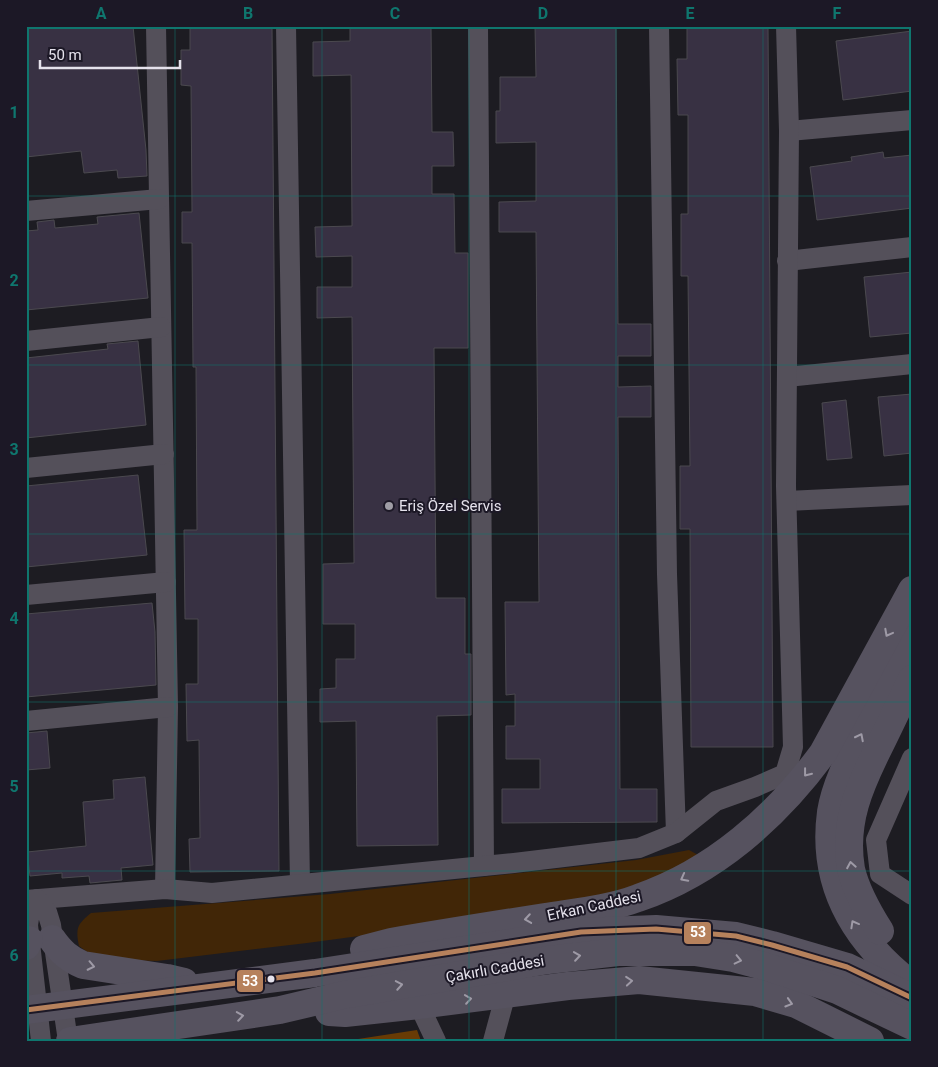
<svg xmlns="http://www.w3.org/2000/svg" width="938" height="1067" viewBox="0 0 938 1067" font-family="Roboto,sans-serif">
<rect width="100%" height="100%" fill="#1d1c22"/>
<path fill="#412607" d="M 689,850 L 700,856 L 647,882 L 546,911 L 307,943 L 157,961 L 97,959 L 79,946 C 75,927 78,924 91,913 L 330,894 L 636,860 Z"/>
<polygon fill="#683b05" points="417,1030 421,1041 345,1041"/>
<g fill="#383143" stroke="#4b494f">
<polygon points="26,26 133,26 146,150 147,176 118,178 117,170 84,173 81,151 26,157"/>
<polygon points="190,26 272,26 279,871 190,872 189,839 200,838 199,740 187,741 186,684 198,684 198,619 185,619 184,530 197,530 196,367 193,367 192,243 182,243 182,212 192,212 191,86 181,85 181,50 190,50"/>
<polygon points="350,26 431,26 432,132 453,132 454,166 432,166 432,194 454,194 455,253 468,253 468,348 434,348 436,598 465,598 465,654 471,654 471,715 437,716 438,845 357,846 356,721 320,722 320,689 336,688 336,659 355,659 355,624 323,624 323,564 354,563 352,317 317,318 317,287 352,287 352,256 316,257 315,227 352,226 351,75 313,76 313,42 350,41"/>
<polygon points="535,26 616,26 618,324 651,324 651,356 618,356 618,387 651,386 651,417 618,417 620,789 657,789 657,822 502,823 502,789 540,789 540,759 506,759 506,726 515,726 515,694 506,695 505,602 539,602 536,232 499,232 499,202 536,201 536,142 496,143 496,111 500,111 500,77 536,77"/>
<polygon points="687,26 768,26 773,747 691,747 690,529 680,529 680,466 690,466 688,276 681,276 681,214 688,214 688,115 678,115 677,59 687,59"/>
<polygon points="912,31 912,91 843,100 836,41"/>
<polygon points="883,152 884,158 912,155 912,208 817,220 810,167 852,161 851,157"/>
<polygon points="139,213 148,298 26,310 26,231 38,230 37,222 54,220 55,228 98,224 97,217"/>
<polygon points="912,272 912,333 870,337 864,277"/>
<polygon points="138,341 146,425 26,438 26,358 108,349 107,344"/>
<polygon points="912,394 912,453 884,456 878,397"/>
<polygon points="846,400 852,458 827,460 822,403"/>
<polygon points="138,475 147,555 26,567 26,486"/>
<polygon points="152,603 155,632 156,685 26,697 26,614"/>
<polygon points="47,731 50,768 26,770 26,733"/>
<polygon points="145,777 153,865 121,868 122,880 90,883 89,876 62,878 62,873 30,876 27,852 86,846 83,802 114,799 113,780"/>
</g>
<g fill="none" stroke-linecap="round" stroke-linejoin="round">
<g stroke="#54505a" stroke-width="20">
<polyline points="156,26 168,707 165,889"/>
<polyline points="286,26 300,884"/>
<polyline points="478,26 484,866"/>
<polyline points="659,26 667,574 676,833"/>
<polyline points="789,131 912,120"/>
<polyline points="26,211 159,199"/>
<polyline points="787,261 912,247"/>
<polyline points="26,341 161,327"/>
<polyline points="787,377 912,364"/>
<polyline points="26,468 164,454"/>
<polyline points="787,501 912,495"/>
<polyline points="26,595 166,582"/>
<polyline points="26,721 168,707"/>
<polyline points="912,758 876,840 880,874 912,895"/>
<polyline points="26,900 165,889 212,893 514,863 639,848 676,833 716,801 755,787 785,774 793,747 786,486 789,131 786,26"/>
<polyline points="419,1005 436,1041"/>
<polyline points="41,1041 28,925 30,912 37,899 47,912 51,925 68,1041"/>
<polyline points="493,1041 506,993"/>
</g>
<g stroke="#56525f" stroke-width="28">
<path d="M 912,636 C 897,666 882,695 867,724 C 853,752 836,781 831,812 C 821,886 855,941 912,985"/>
<path d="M 880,931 C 868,912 856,891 851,869 C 843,822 860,785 880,745 C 891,723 901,701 912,679"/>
<path d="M 52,939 C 61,952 69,959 83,965 L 167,978 L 184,982"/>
<polyline points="26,946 29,940"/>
<path d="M 364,949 L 391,942 C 443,933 494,925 545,917 C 576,912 609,909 638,898 C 714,872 776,817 823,753 L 912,590"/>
<polyline points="26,1010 315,973 581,932 656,929 736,936 772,945 847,967 912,998"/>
<polyline points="329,1012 345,1013 419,1005 568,986 639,980 755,992 796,1004 870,1041"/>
<polyline points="70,1041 280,1010 343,995 548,960 618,952 695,952 733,958 767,967 837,990 912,1026"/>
</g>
<defs>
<polyline id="bus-1" points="26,1010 315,973 581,932 656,929 736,936 772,945 847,967 912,998"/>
</defs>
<use href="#bus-1" stroke="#1c1826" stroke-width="9"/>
<use href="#bus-1" stroke="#b6815c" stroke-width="5"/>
</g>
<defs><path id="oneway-chevron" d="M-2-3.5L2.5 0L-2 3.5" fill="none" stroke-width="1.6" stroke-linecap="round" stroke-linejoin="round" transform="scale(1.25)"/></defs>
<g stroke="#9e9aa6">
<use href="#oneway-chevron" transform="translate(888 633) rotate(118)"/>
<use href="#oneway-chevron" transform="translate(860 737) rotate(-63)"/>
<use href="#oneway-chevron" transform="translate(807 773) rotate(128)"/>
<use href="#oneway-chevron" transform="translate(851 865) rotate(-100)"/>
<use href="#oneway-chevron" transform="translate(684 878) rotate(152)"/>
<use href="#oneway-chevron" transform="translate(528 919) rotate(171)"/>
<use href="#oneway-chevron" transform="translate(854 924) rotate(-119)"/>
<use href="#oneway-chevron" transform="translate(577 956) rotate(-8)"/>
<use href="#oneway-chevron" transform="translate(738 960) rotate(13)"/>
<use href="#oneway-chevron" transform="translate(91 966) rotate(12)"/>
<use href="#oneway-chevron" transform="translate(629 981) rotate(-5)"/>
<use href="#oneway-chevron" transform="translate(399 985) rotate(-10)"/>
<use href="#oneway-chevron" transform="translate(468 999) rotate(-8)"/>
<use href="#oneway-chevron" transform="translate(789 1003) rotate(17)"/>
<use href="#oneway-chevron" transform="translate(240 1016) rotate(-9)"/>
</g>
<path fill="none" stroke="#0f766e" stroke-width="1" stroke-opacity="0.55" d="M 175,26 L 175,1041M 322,26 L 322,1041M 469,26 L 469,1041M 616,26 L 616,1041M 763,26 L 763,1041M 26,196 L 912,196M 26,365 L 912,365M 26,534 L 912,534M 26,702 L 912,702M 26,871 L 912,871"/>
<circle fill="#9f9da5" stroke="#1c1826" stroke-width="2" cx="389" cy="506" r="5"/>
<circle fill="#e5e2ec" stroke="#1c1826" stroke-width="2" cx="271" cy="979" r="4.5"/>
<g text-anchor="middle" stroke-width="4" stroke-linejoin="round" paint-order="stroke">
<g font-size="15" fill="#e5e2ec" stroke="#1c1826" text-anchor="start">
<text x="399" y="511">Eriş Özel Servis</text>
</g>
<g font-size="15" fill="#e5e2ec" stroke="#1c1826">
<text transform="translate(594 906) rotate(-12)" y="5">Erkan Caddesi</text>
<text transform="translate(495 969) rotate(-10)" y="5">Çakırlı Caddesi</text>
</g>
</g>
<g stroke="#1c1826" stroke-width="2">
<rect x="683" y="921" width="29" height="24" rx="5" fill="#b6815c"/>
<rect x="236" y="969" width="28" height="24" rx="5" fill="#b6815c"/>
</g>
<g font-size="14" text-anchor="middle" font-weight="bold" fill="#fff">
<text x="698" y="937">53</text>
<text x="250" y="986">53</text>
</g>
<rect width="938" height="1067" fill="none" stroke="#1c1826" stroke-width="55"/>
<path d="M40 60v8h140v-8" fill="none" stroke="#e5e2ec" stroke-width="2.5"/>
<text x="48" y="60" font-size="15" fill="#e5e2ec" stroke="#1c1826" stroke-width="4" paint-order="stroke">50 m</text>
<rect x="28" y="28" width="882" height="1012" fill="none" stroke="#0f766e" stroke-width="2"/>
<g font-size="16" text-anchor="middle" font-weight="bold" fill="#0f766e">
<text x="101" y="19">A</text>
<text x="248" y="19">B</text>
<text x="395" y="19">C</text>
<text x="543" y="19">D</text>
<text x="690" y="19">E</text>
<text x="837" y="19">F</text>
<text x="14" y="118">1</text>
<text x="14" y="286">2</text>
<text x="14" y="455">3</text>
<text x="14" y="624">4</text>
<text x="14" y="792">5</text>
<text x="14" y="961">6</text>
</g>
</svg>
